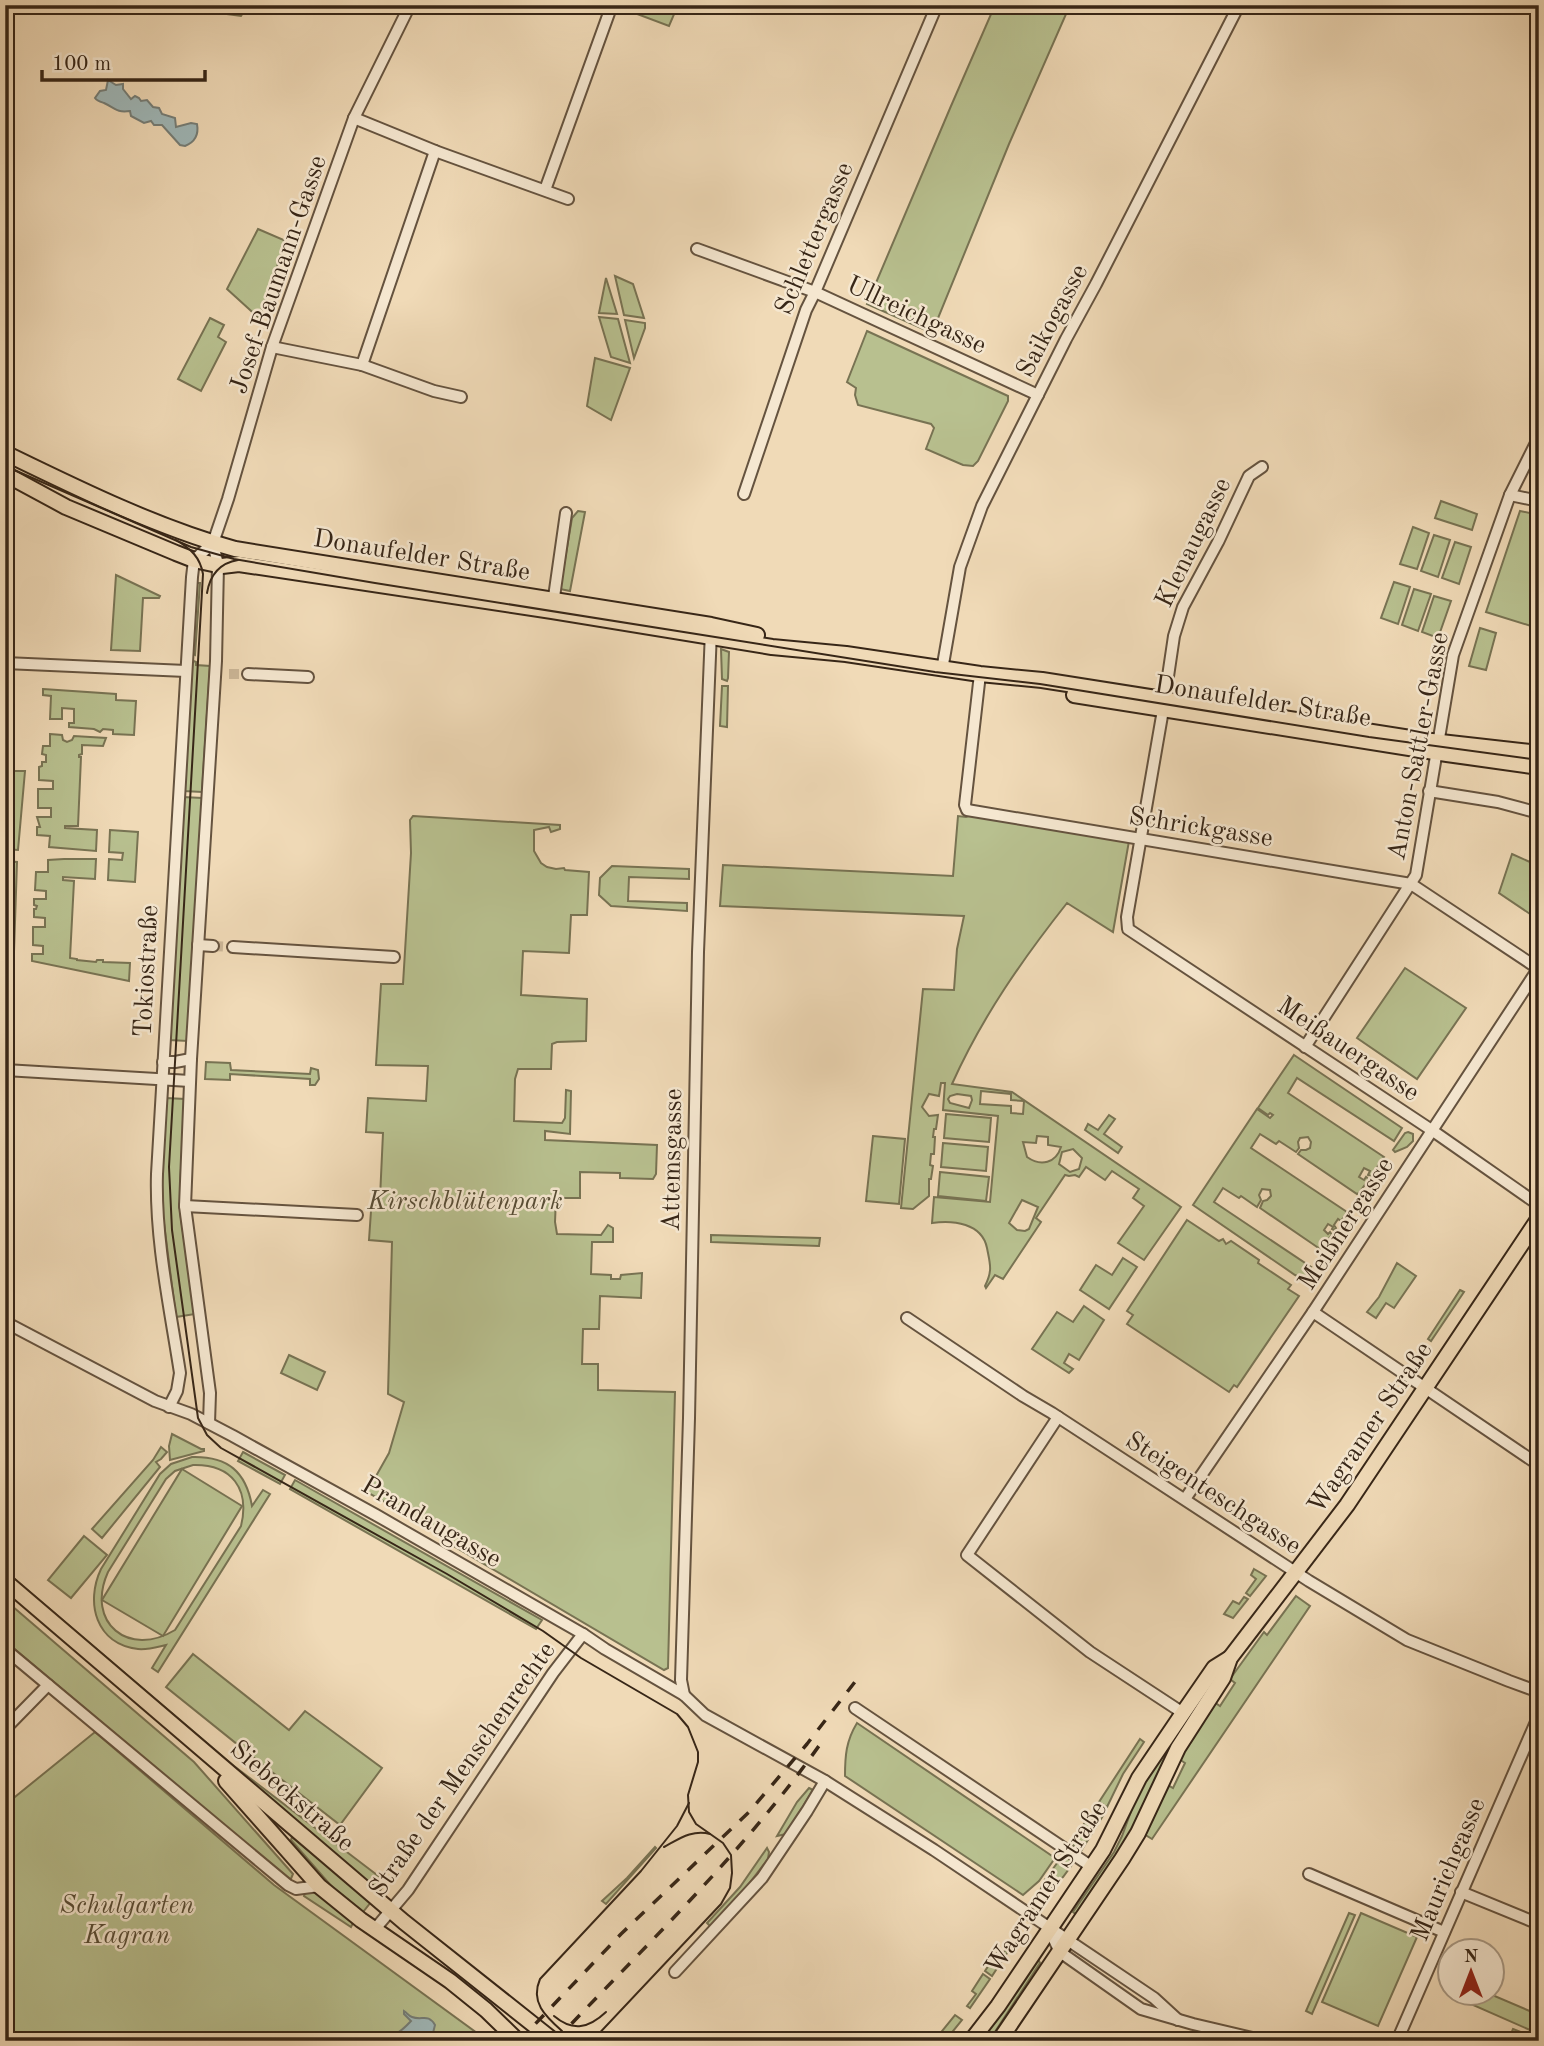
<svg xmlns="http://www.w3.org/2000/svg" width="1544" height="2046" viewBox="0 0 1544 2046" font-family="'Old Standard TT',serif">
<rect width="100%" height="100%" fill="#f0dab7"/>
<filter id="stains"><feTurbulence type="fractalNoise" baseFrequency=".00286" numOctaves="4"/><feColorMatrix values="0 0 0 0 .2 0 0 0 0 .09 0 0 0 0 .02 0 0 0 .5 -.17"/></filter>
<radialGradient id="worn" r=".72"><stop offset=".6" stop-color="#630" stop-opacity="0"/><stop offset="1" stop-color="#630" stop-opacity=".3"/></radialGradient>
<g fill="#b8c08f" stroke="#787353" stroke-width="2" fill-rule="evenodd">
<polygon points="185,5 248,5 241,16 204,11"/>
<polygon points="602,5 678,5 669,26 624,9 622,13"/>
<polygon points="995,5 1070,5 1009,144 932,333 867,304 951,106"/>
<polygon points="258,229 286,241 259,318 227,289"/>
<polygon points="615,276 633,284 644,318 624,315"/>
<polygon points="606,278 617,314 599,313"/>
<polygon points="599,317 618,319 630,363 611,357"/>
<polygon points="210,318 224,325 218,337 226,342 201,391 178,379"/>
<polygon points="625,320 645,323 645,328 634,358"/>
<polygon points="867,331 1008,396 1008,401 978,461 973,466 963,465 926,449 934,428 931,424 858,405 855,395 856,388 847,382"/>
<polygon points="595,358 630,368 611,420 587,406"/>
<polygon points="1441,501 1477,514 1472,530 1435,518"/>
<polygon points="578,511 585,512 570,591 560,589 572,518"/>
<polygon points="1520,511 1539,515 1539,612 1536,612 1531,626 1486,612"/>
<polygon points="1413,527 1429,533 1417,569 1400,564"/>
<polygon points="1434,535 1450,540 1438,577 1421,571"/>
<polygon points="1455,542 1471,547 1459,584 1442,578"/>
<polygon points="116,575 160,596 159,598 143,598 140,651 111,650"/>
<polygon points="1394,582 1410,587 1398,624 1381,618"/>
<polygon points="196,583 200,583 195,655 191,653"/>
<polygon points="1414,589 1431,594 1418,631 1402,625"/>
<polygon points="1434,596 1451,601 1438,638 1422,632"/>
<polygon points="1480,628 1496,633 1486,670 1469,666"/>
<polygon points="721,649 729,652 728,678 727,681 722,679"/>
<polygon points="191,660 196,662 196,665 210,666 202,792 184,791"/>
<polygon points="722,686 728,686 727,727 720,726"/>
<polygon points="43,689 116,694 116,700 136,701 134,735 113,734 113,730 103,729 100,732 94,729 69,727 69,723 74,723 74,709 62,708 62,719 50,719 51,696 43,695"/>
<polygon points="50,734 62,735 63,740 67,742 72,740 74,736 106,738 103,746 82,745 82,754 79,755 79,757 81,757 78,826 65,826 65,828 97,830 96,851 49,847 50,836 37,835 37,827 40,827 37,817 51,817 51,808 38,808 38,789 53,789 53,781 39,780 39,767 42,766 42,762 46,762 46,755 42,754 43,746 50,746"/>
<polygon points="5,771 25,771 18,850 5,849"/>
<polygon points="183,797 202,798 188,1041 169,1040"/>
<path d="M 971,815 L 1129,841 L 1113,932 L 1067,903 C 1022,960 982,1017 952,1084 L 1012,1092 L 1181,1207 L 1144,1260 L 1118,1243 L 1144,1206 L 1133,1198 L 1139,1189 L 1112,1171 L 1105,1180 L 1086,1167 L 1079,1177 L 1075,1175 L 1069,1176 L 1065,1175 L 1036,1218 L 1041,1222 L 1003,1279 L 995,1275 L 986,1288 L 985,1286 C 993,1270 990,1264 987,1248 C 982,1223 953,1220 932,1223 L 934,1197 L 990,1202 L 998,1116 L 943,1110 L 945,1083 L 941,1083 L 939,1096 L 929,1094 L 922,1107 L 929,1116 L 938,1115 L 936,1129 L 934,1129 L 933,1137 L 935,1137 L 934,1154 L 931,1154 L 930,1165 L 933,1166 L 931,1179 L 929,1179 L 929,1196 L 913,1209 L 901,1208 L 923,989 L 954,990 L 957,949 L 964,916 L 720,906 L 723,865 L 953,876 L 958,816 L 966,817 ZM 981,1091 L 1011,1094 L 1011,1100 L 1024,1101 L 1023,1114 L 1011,1113 L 1011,1106 L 980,1104 ZM 957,1094 L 971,1096 L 972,1100 L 969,1108 L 950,1103 L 948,1099 L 950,1096 ZM 1037,1136 L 1048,1137 L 1048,1145 L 1061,1147 C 1056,1163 1041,1167 1027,1157 L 1023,1142 L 1036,1143 ZM 1073,1149 L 1082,1158 L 1079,1169 L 1070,1172 L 1059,1164 L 1062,1152 ZM 1022,1200 L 1038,1207 L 1029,1229 L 1025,1231 L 1017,1230 L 1009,1223 Z"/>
<polygon points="413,816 560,825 560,829 551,832 549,827 534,830 534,851 541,863 547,867 556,869 564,868 565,870 589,872 587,915 571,915 569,953 523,951 521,995 587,999 586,1041 557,1042 552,1044 551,1069 518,1069 515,1079 514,1121 562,1123 565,1118 566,1090 571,1091 570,1134 545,1131 545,1140 657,1145 656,1174 653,1179 620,1178 620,1173 580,1172 580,1198 556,1198 555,1222 557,1234 601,1235 608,1225 613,1228 613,1242 592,1242 591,1274 611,1275 611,1279 620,1279 621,1275 642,1273 641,1298 600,1296 599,1329 583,1329 582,1364 598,1364 598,1390 675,1392 668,1668 664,1670 445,1541 430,1527 367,1492 389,1453 404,1402 388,1394 392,1242 369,1240 371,1211 380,1198 383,1133 366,1132 368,1098 426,1101 428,1066 376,1065 381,984 403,984 411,853 410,820"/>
<polygon points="110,830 138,832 135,882 108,880 109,859 122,860 123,853 109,852"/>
<polygon points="1512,854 1539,866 1539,920 1499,893"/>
<polygon points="64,859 96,859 95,879 63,877 63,880 74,881 70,958 77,959 77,960 96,962 97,960 103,960 103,962 130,963 129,981 32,961 32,954 43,954 43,946 33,945 33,927 45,927 45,918 34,917 34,909 36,909 37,906 34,905 34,899 46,899 46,891 35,890 36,872 48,872 48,860"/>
<polygon points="5,861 17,862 14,952 5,950"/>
<polygon points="612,866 689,869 689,879 629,877 628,901 687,903 687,911 611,906 599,895 600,878"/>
<polygon points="1405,968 1466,1008 1417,1079 1357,1038"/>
<polygon points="1294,1055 1402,1128 1394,1141 1297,1078 1288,1093 1384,1157 1371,1176 1368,1175 1370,1171 1364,1168 1359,1177 1364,1180 1366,1177 1369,1179 1359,1193 1357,1194 1298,1154 1301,1150 1306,1150 1310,1148 1311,1142 1308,1137 1300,1138 1298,1142 1299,1148 1296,1152 1279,1141 1276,1144 1260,1134 1251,1148 1347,1212 1341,1221 1338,1219 1334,1225 1336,1228 1334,1230 1332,1229 1333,1227 1328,1224 1324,1230 1328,1234 1330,1232 1332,1235 1320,1249 1260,1208 1263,1201 1267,1200 1271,1196 1270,1190 1262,1189 1259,1195 1261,1200 1257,1207 1241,1196 1239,1198 1223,1188 1214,1202 1311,1267 1310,1268 1309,1281 1295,1275 1193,1205 1257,1109 1270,1118 1273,1115 1270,1113 1268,1115 1258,1108"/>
<polygon points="206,1062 230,1063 231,1070 310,1074 311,1068 318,1070 319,1079 315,1085 310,1085 310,1079 230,1074 230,1080 205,1079"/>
<polygon points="166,1098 185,1099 180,1186 180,1212 195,1314 176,1317 161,1200"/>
<polygon points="946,1114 991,1118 989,1142 944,1138"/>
<polygon points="1109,1115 1115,1119 1104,1134 1122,1147 1118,1153 1085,1130 1088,1124 1098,1130"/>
<polygon points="1408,1132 1413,1134 1413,1141 1407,1147 1395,1152 1393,1150 1405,1133"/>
<polygon points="873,1136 905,1139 899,1204 866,1201"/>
<polygon points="943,1143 988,1147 986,1171 941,1167"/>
<polygon points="940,1172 989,1177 986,1201 938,1196"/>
<polygon points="1187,1220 1219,1241 1223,1239 1226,1244 1231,1241 1259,1260 1258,1263 1291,1285 1288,1289 1299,1296 1237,1387 1234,1385 1229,1392 1127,1324 1133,1315 1127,1311"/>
<polygon points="711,1235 820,1238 819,1246 711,1242"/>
<polygon points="1123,1258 1137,1267 1109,1309 1080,1290 1096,1265 1112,1275"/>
<polygon points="1397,1263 1416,1276 1394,1308 1386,1303 1376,1318 1367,1312 1379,1297"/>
<polygon points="1460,1290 1464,1292 1431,1341 1428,1339"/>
<polygon points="1084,1306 1104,1320 1079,1360 1069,1354 1064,1363 1073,1369 1069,1373 1032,1349 1057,1312 1073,1322"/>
<polygon points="289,1355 325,1372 317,1390 281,1373"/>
<polygon points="172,1434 201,1449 204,1449 204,1451 170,1460 169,1446"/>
<polygon points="161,1447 167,1452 161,1459 156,1462 160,1467 102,1538 92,1529 153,1460"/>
<polygon points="243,1452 285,1475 280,1484 238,1461"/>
<path d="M 192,1457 C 228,1456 246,1472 252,1506 L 263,1490 L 270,1494 L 158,1672 L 152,1668 L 166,1645 C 157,1647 148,1650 138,1649 C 96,1644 85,1603 101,1569 L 160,1474 L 171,1464 ZM 193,1465 C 232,1464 250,1489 241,1526 L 175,1630 C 129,1658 85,1623 108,1572 L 166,1479 L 175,1471 Z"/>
<polygon points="182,1469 242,1506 163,1636 102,1600"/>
<polygon points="295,1480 542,1620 536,1629 290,1489"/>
<polygon points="84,1536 107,1555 71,1598 48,1580"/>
<polygon points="1254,1569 1266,1576 1250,1596 1246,1593 1256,1579 1251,1575"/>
<polygon points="5,1571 234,1766 381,1878 383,1886 378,1893 5,1576"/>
<polygon points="1296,1596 1310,1606 1152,1839 1144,1834 1166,1784 1173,1788 1185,1763 1179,1759 1214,1702 1220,1706 1235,1683 1230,1679 1264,1632 1267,1635"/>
<polygon points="1244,1597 1248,1599 1233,1618 1224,1614 1233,1601 1239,1604"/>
<polygon points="5,1600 194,1762 293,1874 290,1881 5,1641"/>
<polygon points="193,1654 289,1730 305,1711 382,1768 340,1825 263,1765 166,1687"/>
<path d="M 857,1723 L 1055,1858 L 1039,1881 L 1023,1895 L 845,1776 C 845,1756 846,1741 857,1723 Z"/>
<polygon points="1182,1724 1185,1726 1140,1817 1078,1916 1073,1912 1114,1852 1122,1836 1140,1787"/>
<polygon points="95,1732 274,1885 488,2041 5,2041 5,1805"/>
<polygon points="1140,1739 1144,1742 1123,1774 1107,1807 1099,1802"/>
<polygon points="809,1788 813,1790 786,1834 777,1836 797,1802"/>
<polygon points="1099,1811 1104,1814 1081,1851 1070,1843 1089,1817 1093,1819"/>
<polygon points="292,1837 371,1902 363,1912 333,1888 291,1840"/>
<polygon points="655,1847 656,1848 606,1904 602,1901 627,1878"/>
<polygon points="767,1848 769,1852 768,1859 738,1898 711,1927 707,1923 740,1887"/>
<polygon points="1063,1855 1074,1862 1063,1877 1044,1893 1040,1891 1044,1881"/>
<polygon points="306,1890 317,1891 353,1923 351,1927 304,1896"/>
<polygon points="1349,1913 1355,1915 1312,2014 1306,2011"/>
<polygon points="1361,1913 1417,1937 1378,2026 1322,2002"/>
<polygon points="1008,1945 1011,1947 992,1976 985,1971 998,1951 1003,1954"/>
<polygon points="1037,1957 1040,1963 989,2041 978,2041"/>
<polygon points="983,1974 990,1979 970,2008 967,2006 976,1994 972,1991"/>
<polygon points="1467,1994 1490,1994 1539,2015 1539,2034 1464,2001"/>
<polygon points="955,2015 962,2020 945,2041 934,2041"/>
<polygon points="1513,2029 1539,2039 1539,2041 1508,2041"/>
</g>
<g fill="#9fb8b9" stroke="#757e78" stroke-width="2">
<path d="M 108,80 L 116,85 L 123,84 L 123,89 L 131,99 L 135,96 L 139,98 L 141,101 L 147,100 L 153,107 L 159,108 L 162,114 L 175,118 L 176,127 L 191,123 L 197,124 C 199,135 195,142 185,146 L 180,145 L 162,125 L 154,125 L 151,121 L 144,123 L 131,116 L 130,111 C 116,113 115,108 104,103 C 101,102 97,101 95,98 L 100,91 L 106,90 Z"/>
<path d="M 404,2011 C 407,2013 409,2016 412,2017 C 422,2021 428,2013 435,2025 L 433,2033 C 417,2046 391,2041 371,2041 L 374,2037 C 394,2036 397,2036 411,2021 L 404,2014 Z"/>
</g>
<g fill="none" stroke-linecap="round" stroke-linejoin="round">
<g stroke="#cbb697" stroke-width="10" stroke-dasharray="10 5" stroke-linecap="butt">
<polyline points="229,674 248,674"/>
<polyline points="213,946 233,947"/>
</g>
<defs>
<g id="minor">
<polyline points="474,5 523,5"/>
<polyline points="354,118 435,151 568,199"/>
<polyline points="545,190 609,13"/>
<polyline points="697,249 815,292 1038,395"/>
<polyline points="272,347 362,365 434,391 461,397"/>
<polyline points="362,365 435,151"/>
<polyline points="1262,467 1249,476 1218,542 1183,607 1174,636 1163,710 1127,917 1128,929 1433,1131 1539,1205"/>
<polyline points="744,494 806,310 815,292 937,5"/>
<polyline points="1510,495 1539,501"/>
<polyline points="553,604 566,513"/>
<polyline points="5,663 186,671"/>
<polyline points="942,670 960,567 982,506 1066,339 1096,284 1239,5"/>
<polyline points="248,674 308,677"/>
<polyline points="980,674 965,805 967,810 1411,884 1539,969"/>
<polyline points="1429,791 1498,802 1539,813"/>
<polyline points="198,945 213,946"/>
<polyline points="233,947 394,957"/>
<polyline points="1305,1047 1416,875 1453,655 1510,495 1539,437"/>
<polyline points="163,1062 175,1062 191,1059"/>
<polyline points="5,1070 190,1081"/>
<polyline points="185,1206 357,1215"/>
<polyline points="1313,1312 1539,1465"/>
<polyline points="907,1318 1023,1396 1052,1413 1309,1581 1407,1640 1509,1681 1539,1692"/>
<polyline points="5,1322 155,1401 191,1414 233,1436 376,1515 583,1634 605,1649 684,1695 705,1715 825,1781 934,1850 1154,1998 1178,2020"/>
<path d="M 169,1407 L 177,1391 L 180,1373 C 170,1308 155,1240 157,1174 L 192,577 L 194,560 L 213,543"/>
<polyline points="1058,1417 967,1555 1090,1652 1183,1713"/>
<polyline points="209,1423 210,1393 185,1206 191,1059 216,661 218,565 213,543 228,499 272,347 354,118 410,5"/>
<polyline points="1185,1499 1313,1312 1538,969"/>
<polyline points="5,1649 288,1885 296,1889 319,1886"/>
<polyline points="684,1695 681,1680 689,1418 698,952 711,631"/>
<polyline points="855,1708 1092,1867"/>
<polyline points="5,1729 48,1685"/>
<polyline points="1309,1874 1444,1932"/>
<polyline points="1461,1892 1539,1924"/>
<polyline points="375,1929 408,1890 553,1673 583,1634"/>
<polyline points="1049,1929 1060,1952 1141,2009 1193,2024 1265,2041"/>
<polyline points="675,1972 762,1878 807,1811 825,1781"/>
<polyline points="1397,2041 1539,1715"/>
</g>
<g id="major">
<path d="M 5,453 C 79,489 156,527 235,549 L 711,625 L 757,635"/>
<polyline points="5,474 66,507 176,553 194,560 222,566 239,564 552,611 772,647 846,654 980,674 1042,680 1423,740 1539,753"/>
<polyline points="1074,695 1447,754 1539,767"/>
<polyline points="5,1581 404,1922 554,2041"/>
<polyline points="226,1781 319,1886 361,1920 450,1981 486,2010 518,2041"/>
<polyline points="971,2041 998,2006 1103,1850 1139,1778 1183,1713 1214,1668 1230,1658"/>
<polyline points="999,2041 1122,1859 1138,1833 1178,1748 1223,1678 1230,1658 1347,1505 1539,1218"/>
</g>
</defs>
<use href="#minor" stroke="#65533f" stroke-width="14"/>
<use href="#major" stroke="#372617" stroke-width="18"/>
<use href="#minor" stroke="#f5e7d0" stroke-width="10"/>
<use href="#major" stroke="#f0dab7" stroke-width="14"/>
<g stroke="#372617" stroke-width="2">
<polyline points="5,466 191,547 234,559 375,583 935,672 1040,684 1369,737 1539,760"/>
<path d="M 176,540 C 191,549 200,557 203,574 L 169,1167 L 172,1230 L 198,1418 L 207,1435 L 221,1448 L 447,1574 L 543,1631 L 581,1658 L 677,1714 L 688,1727 L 698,1752 L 698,1762 L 688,1795 L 689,1812 L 696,1824 L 723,1843 L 731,1855 L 732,1873 L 730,1888 L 721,1904 L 592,2041"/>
<path d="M 207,593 C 210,575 220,563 238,560"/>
<path d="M 664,1847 C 679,1839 693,1829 710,1834"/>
<path d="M 554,2016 C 573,2032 589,2028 606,2012"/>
<path d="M 562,2031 C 545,2016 530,2002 540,1979 L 641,1871 L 677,1826 L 689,1803"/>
</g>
<g stroke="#372617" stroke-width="3.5" stroke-dasharray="12 12" stroke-linecap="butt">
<polyline points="519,2041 621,1934 749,1812 807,1744 858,1678"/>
<path d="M 555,2041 C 646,1945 744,1852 821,1743"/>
</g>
</g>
<g text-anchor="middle" stroke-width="5" stroke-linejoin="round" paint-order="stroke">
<g font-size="26" fill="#372617" stroke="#f5e7d0">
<text transform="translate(813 238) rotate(-67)" y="9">Schlettergasse</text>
<text transform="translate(277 274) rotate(-71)" y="9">Josef-Baumann-Gasse</text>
<text transform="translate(917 314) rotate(25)" y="9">Ullreichgasse</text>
<text transform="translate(1051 320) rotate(-62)" y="9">Saikogasse</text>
<text transform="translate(1192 542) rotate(-64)" y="9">Klenaugasse</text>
<text transform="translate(422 554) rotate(9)" y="9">Donaufelder Straße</text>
<text transform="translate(1263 700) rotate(9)" y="9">Donaufelder Straße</text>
<text transform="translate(1417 746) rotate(-79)" y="9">Anton-Sattler-Gasse</text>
<text transform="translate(1201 826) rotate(9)" y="9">Schrickgasse</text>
<text transform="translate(145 971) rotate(-87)" y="9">Tokiostraße</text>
<text transform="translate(1349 1048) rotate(34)" y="9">Meißauergasse</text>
<text transform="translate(671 1160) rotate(-89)" y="9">Attemsgasse</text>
<text transform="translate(1345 1223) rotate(-57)" y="9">Meißnergasse</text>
<text transform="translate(1369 1427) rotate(-56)" y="9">Wagramer Straße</text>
<text transform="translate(1214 1492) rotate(33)" y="9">Steigenteschgasse</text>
<text transform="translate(432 1521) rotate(30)" y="9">Prandaugasse</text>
<text transform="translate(461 1769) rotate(-55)" y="9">Straße der Menschenrechte</text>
<text transform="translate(293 1795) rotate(41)" y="9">Siebeckstraße</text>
<text transform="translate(1447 1869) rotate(-67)" y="9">Maurichgasse</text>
<text transform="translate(1045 1887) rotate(-57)" y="9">Wagramer Straße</text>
</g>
<g font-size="26" font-style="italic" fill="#574c35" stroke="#f5e7d0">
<text x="465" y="1209">Kirschblütenpark</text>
<text x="127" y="1913">Schulgarten<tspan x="127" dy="30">Kagran</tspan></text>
</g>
</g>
<rect width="1544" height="2046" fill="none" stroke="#f0dab7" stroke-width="28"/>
<rect x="7" y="7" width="1530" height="2032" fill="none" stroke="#372617" stroke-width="3.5"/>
<rect x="14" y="14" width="1516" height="2018" fill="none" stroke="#372617" stroke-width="2"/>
<g transform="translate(1471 1972)"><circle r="33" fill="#f5e7d0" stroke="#a99a86" stroke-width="2"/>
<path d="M0-5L12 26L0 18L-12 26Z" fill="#8f2418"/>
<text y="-10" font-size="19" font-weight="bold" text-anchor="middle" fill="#372617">N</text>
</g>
<path d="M42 70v10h163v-10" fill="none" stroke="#372617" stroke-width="3.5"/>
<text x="52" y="70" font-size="21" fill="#372617" stroke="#f5e7d0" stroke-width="5" paint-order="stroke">100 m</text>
<rect width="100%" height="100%" filter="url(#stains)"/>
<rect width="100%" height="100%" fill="url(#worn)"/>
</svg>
